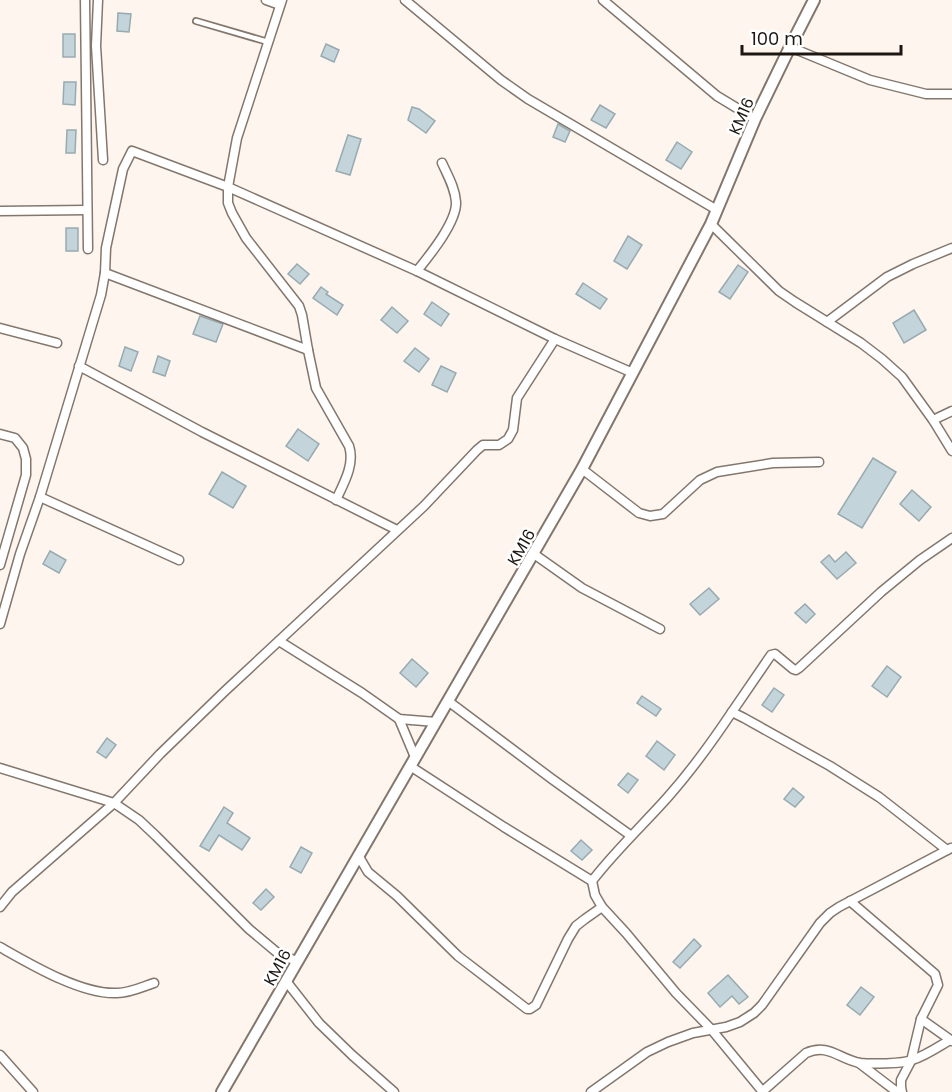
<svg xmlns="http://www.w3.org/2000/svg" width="952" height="1092" viewBox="0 0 952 1092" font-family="Poppins,sans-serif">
<rect width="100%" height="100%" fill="#fdf5ee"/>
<g fill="#c3d5db" stroke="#98aab0" stroke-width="1.5">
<polygon points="118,13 131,14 129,32 117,31"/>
<rect x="63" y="34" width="12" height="23"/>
<polygon points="326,44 339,50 334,62 321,56"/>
<polygon points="64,82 76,82 75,105 63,104"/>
<polygon points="600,105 615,114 606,128 591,120"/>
<polygon points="412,107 419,109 435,121 426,133 408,120"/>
<polygon points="558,124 570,131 565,142 553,137"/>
<polygon points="67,130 76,130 75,153 66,153"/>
<polygon points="348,135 361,139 350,175 336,171"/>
<polygon points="677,142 692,152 681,169 666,160"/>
<rect x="66" y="228" width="12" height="23"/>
<polygon points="628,236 642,245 627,269 614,261"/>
<polygon points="297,264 309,274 300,284 288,274"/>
<polygon points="738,265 748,272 730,299 719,292"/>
<polygon points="583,283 607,299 600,309 576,294"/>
<polygon points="321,287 328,292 326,294 343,305 337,315 313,298"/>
<polygon points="432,302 449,314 441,326 424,314"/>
<polygon points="392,307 408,321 397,333 381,320"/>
<polygon points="914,310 926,330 904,343 893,323"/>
<polygon points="200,316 223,324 216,342 193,334"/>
<polygon points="125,347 138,352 131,371 119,366"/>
<polygon points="415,348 429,359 419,372 404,361"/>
<polygon points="158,356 170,361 165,376 153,372"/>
<polygon points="441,366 456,373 447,392 432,385"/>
<polygon points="298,429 319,444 308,461 286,446"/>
<polygon points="873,458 896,472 862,528 838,514"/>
<polygon points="222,472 246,486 233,508 209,494"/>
<polygon points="912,490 931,507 919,521 900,504"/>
<polygon points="50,551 66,560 59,573 43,564"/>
<polygon points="846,552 856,563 837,579 821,562 829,555 835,562"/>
<polygon points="709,588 719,599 700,615 690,604"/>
<polygon points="805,604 815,614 806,623 795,613"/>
<polygon points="412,659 428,673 416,687 400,673"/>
<polygon points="887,666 901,677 887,697 872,686"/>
<polygon points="774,688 784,695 772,712 762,705"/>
<polygon points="642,696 661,709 656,716 637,703"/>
<polygon points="107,738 116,745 106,758 97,752"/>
<polygon points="657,741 675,755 664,770 646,756"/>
<polygon points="628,773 638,780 628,793 618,785"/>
<polygon points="793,788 804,797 795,807 784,799"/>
<polygon points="224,807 233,813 227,823 250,838 242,850 219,835 209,851 200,846"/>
<polygon points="581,840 592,850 582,860 571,851"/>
<polygon points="301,847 312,853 301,873 290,867"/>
<polygon points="266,889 274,897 261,910 253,903"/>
<polygon points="694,939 701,946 680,968 673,962"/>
<polygon points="728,975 748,997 739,1004 732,996 720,1007 708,993"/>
<polygon points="861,987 874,997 860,1015 847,1005"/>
</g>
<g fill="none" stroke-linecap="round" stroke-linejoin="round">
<defs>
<polyline id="service" points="196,21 268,42"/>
<g id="minor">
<polyline points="85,0 88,249"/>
<polyline points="98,0 96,46 103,160"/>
<polyline points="266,0 280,5"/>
<path d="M 282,0 L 237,138 L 228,187 L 228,203 L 232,213 L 246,238 L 299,306 L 302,315 L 308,350 L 316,388 L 349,446 C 355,464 344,483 336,500"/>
<polyline points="405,0 501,80 528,99 717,210"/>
<polyline points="603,0 717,96 755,119"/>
<polyline points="790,47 870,80 926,94 952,94"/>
<polyline points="0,211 87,210"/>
<polyline points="711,224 779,291 795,302 861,343 882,359 902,377 933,420 952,451"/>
<path d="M 417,271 C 429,256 457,222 456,202 C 455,188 448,176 442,163"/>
<polyline points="105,273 308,350"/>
<polyline points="827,322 887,277 913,264 952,248"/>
<polyline points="0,328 57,343"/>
<polyline points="79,366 202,432 397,530"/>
<polyline points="933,420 952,411"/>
<polyline points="0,434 15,438 23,448 26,459 26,475 0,565"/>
<polyline points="582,469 639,513 650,516 663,514 700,480 717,472 773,463 819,462"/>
<polyline points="40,497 179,560"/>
<polyline points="534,554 582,588 660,629"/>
<polyline points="0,624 20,554 40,497 101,295 105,273 106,248 123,169 132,151 228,187 417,271 555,339 633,373"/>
<polyline points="279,641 362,693 399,719 436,722"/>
<polyline points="448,701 552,779 630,835"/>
<polyline points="732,712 771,655 775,654 793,669 796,670 799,668 881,592 920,560 952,538"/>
<polyline points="399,719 415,757"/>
<polyline points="410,766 504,827 592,881"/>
<polyline points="0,768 114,803 139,820 156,836 249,929 280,955 297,961"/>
<polyline points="358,855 368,872 397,896 458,956 527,1009 530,1009 536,1005 568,939 576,926 585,919 602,907"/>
<polyline points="850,901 935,974 938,985 921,1019 952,1041"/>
<polyline points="0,907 12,892 114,803 160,754 225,691 424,506 477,450 483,445 499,445 508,439 513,430 517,398 555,339"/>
<path d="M 0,947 C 30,964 82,995 117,993 C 130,993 142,987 154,983"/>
<polyline points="286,981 319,1023 352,1055 394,1092"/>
<polyline points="0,1055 33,1092"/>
<polyline points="859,1063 897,1092"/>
<path d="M 763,1091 L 806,1053 C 828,1043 839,1059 860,1063 C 870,1064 903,1064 912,1060 C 925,1056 938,1047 950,1040"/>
<polyline points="591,1092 647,1052 668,1042 693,1033 726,1027 740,1022 754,1013 762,1005 820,923 830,913 839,907 951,848"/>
<path d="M 763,1092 L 711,1029 L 676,993 L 626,933 L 602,907 L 595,895 L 592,881 C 615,851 642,826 667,798 C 691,771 712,742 732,712 L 744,718 L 830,766 L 879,797 L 947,850"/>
<polyline points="902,1092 901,1087 901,1080 911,1061 921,1019"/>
</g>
<polyline id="tertiary" points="222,1092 582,469 711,224 755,119 790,47 814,0"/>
</defs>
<use href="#service" stroke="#83776d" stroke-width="8"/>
<use href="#minor" stroke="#83776d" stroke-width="11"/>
<use href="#tertiary" stroke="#83776d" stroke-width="14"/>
<use href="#service" stroke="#fff" stroke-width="4.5"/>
<use href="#minor" stroke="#fff" stroke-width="8"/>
<use href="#tertiary" stroke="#fff" stroke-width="10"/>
</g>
<g text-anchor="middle" stroke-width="5" stroke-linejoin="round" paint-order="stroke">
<g font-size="16" fill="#1c1713" stroke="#fff">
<text transform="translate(741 116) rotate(-66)" y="6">KM16</text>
<text transform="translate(521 547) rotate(-60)" y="6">KM16</text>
<text transform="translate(277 967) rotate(-61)" y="6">KM16</text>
</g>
</g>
<path d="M742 45v9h159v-9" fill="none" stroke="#1c1713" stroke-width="3"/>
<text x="751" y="45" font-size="18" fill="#1c1713" stroke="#ffffff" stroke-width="4.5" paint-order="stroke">100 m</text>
</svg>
